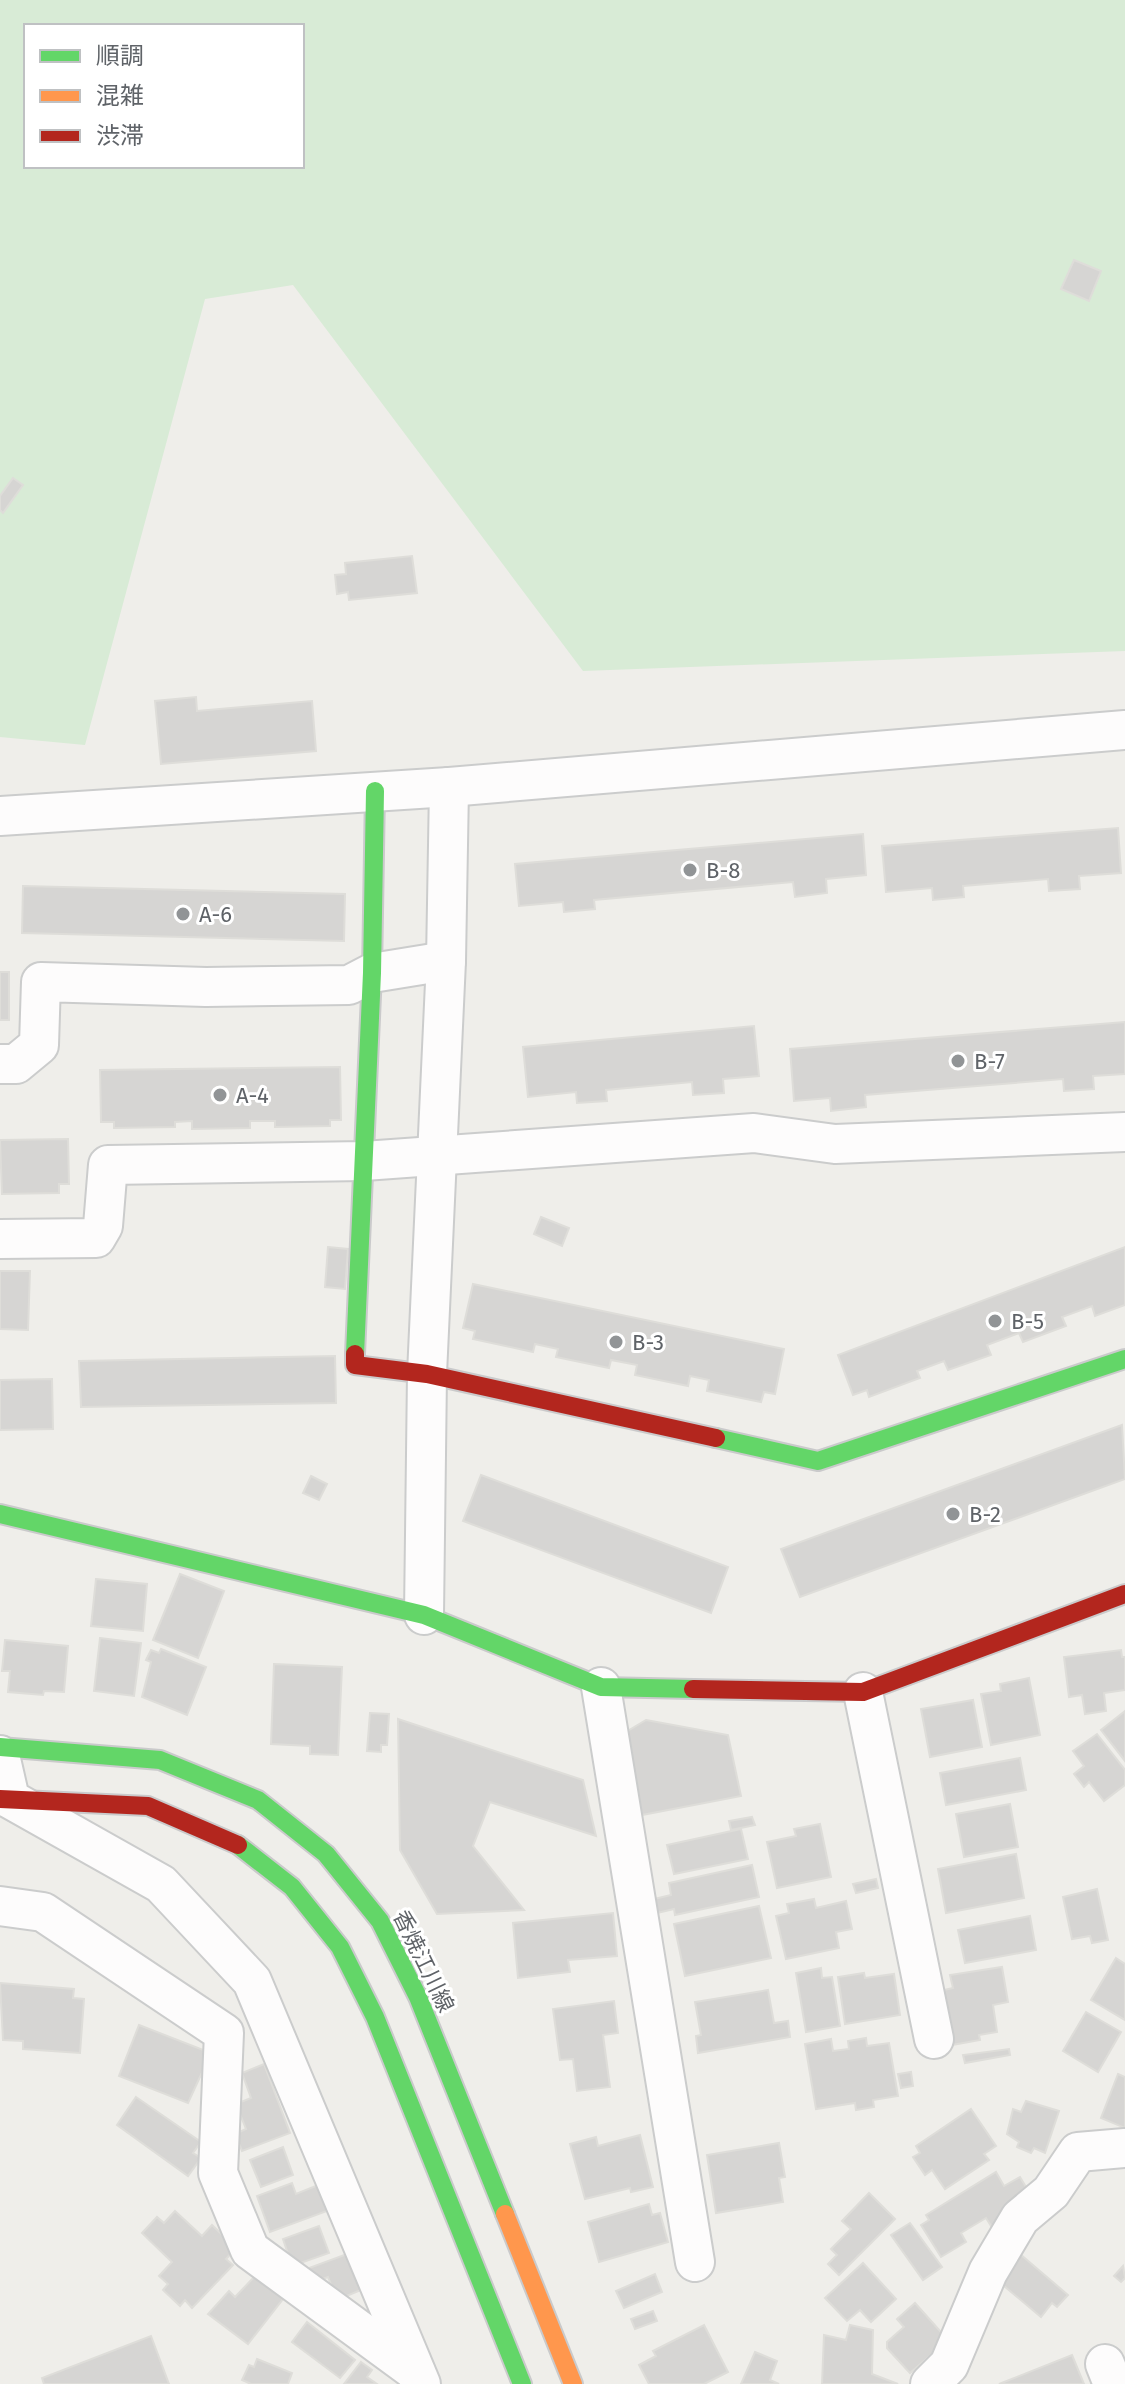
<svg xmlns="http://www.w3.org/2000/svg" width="1125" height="2384" viewBox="0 0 1125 2384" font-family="'Fira Sans','Noto Sans JP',sans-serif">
<rect width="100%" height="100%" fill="#efeeea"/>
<path fill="#d8ebd6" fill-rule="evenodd" d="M 0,0 L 1125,0 L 1125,651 L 583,671 L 293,285 L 205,299 L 85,745 L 0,737 ZM 26,26 L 302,26 L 302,166 L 26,166 Z"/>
<g fill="#d6d5d3" stroke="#deddd9" stroke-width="2">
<polygon points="1074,260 1101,271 1089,301 1061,289"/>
<polygon points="13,478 23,485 3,513 0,510 0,496"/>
<polygon points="412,556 417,593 349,600 348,592 337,594 335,575 346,574 345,563"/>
<polygon points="196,697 197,711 312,701 316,751 161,764 155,701"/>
<polygon points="1118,828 1121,873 1079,876 1080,889 1049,891 1048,879 963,886 964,897 933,900 932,888 886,892 882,846"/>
<polygon points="863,834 866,875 826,879 827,893 795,897 793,882 594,900 595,909 564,912 563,902 519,906 515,864"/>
<polygon points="23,886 345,894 344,941 22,933"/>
<rect x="0" y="972" width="9" height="48"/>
<polygon points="1125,1022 1125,1074 1093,1076 1094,1089 1064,1091 1063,1079 865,1095 866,1107 831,1111 830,1098 794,1101 790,1049"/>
<polygon points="754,1026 759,1076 723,1079 724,1093 693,1095 692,1082 606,1090 607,1101 577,1103 576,1092 528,1097 523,1047"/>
<polygon points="340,1067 341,1120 330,1120 330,1126 275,1127 275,1121 250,1121 250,1128 192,1129 192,1121 175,1122 175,1127 114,1128 114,1122 101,1122 100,1070"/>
<polygon points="68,1139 69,1184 59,1184 59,1193 2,1194 0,1140"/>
<polygon points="541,1217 569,1228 562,1246 534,1234"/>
<polygon points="328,1247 348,1249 345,1289 325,1287"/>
<polygon points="1125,1247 1125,1305 1095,1316 1092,1306 1062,1317 1066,1326 1023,1342 1019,1333 987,1345 991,1355 948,1370 944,1361 917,1371 920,1378 869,1397 867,1390 853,1395 838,1355"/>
<polygon points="0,1271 30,1271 28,1330 0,1329"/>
<polygon points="473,1284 784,1349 775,1394 764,1392 761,1402 707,1391 709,1380 690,1376 688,1386 635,1375 637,1365 611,1360 609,1368 556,1357 558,1349 535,1344 533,1352 473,1339 475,1331 463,1328"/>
<polygon points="335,1356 336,1403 81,1407 79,1361"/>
<polygon points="52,1379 53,1429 0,1430 0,1380"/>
<polygon points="1122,1425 1125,1479 800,1597 781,1549"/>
<polygon points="481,1475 728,1567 711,1613 463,1521"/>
<polygon points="311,1476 327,1484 319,1500 303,1493"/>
<polygon points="180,1574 224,1591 198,1658 153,1640"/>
<polygon points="96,1579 147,1584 143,1631 91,1626"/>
<polygon points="100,1638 141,1643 134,1696 94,1691"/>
<polygon points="5,1640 68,1646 64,1692 44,1691 43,1695 8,1692 10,1671 2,1671"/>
<polygon points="161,1649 206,1667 187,1715 142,1697 151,1662 146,1660 151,1650 159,1653"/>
<polygon points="1121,1650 1122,1657 1125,1657 1125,1690 1104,1693 1106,1711 1085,1714 1082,1695 1069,1697 1064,1657"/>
<polygon points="274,1664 342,1667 338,1755 310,1754 310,1746 271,1744"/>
<polygon points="1029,1678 1040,1735 991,1745 981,1694 1001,1691 1000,1684"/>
<polygon points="973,1700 982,1747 930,1757 921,1709"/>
<polygon points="1125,1711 1125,1761 1101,1730"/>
<polygon points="370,1713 389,1714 387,1745 381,1745 381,1752 367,1751"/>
<polygon points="398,1719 583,1780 596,1836 490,1802 473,1846 524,1910 437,1914 400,1850"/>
<polygon points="646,1720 728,1735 741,1796 642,1815 626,1732"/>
<polygon points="1097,1734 1125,1770 1125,1785 1104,1801 1089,1782 1084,1787 1074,1774 1084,1766 1073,1751"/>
<polygon points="1020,1758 1026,1790 946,1805 940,1773"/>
<polygon points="1010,1804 1018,1847 964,1857 956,1814"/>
<polygon points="752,1817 755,1825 731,1830 729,1821"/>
<polygon points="820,1824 831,1877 777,1888 767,1842 796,1836 794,1829"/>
<polygon points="741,1829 748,1859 674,1874 667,1845"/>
<polygon points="1016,1854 1024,1898 946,1913 938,1869"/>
<polygon points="752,1865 759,1897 675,1915 674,1909 657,1913 654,1899 671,1895 669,1883"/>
<polygon points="876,1879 878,1888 856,1893 853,1884"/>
<polygon points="1097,1889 1108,1940 1092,1943 1090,1936 1072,1939 1063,1897"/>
<polygon points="814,1899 816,1908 846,1901 852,1929 836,1932 839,1948 786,1959 776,1916 789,1913 787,1904"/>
<polygon points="759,1906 771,1958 685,1976 674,1924"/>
<polygon points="613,1913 617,1956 568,1960 570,1972 518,1978 513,1923"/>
<polygon points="1030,1916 1036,1950 965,1963 958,1930"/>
<polygon points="1116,1958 1125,1964 1125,2020 1091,2000"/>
<polygon points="1002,1967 1008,2002 993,2005 997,2032 979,2035 980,2040 952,2045 944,1990 953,1988 950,1975"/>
<polygon points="821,1968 822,1978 832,1977 840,2026 806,2032 796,1973"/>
<polygon points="864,1973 865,1978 894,1974 900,2015 845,2024 838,1977"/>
<polygon points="0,1983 74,1989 73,1998 84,1999 80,2053 23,2049 23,2041 3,2040"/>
<polygon points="768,1990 774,2023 788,2021 790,2037 698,2053 696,2036 701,2035 695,2002"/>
<polygon points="614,2001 618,2033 603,2035 610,2087 577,2091 573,2059 560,2060 553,2009"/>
<polygon points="1086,2012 1121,2032 1098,2072 1063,2051"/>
<polygon points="139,2025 211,2053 188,2103 119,2076"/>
<polygon points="866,2038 867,2046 889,2043 898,2096 873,2100 874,2107 856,2110 855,2103 816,2109 805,2044 831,2039 833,2051 849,2049 848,2041"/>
<polygon points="1009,2049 1010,2055 965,2063 963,2055"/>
<polygon points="264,2064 290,2133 242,2151 235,2134 246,2129 236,2104 251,2098 242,2073"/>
<polygon points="911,2072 913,2086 901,2088 898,2074"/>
<polygon points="1118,2074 1125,2077 1125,2128 1101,2118"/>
<polygon points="136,2097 201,2142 193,2153 201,2158 188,2176 117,2125"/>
<polygon points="1026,2101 1059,2111 1045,2153 1034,2148 1031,2153 1017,2147 1019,2142 1007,2134 1013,2109 1021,2112"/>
<polygon points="971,2109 996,2146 984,2154 989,2160 945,2189 932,2170 925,2175 913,2157 920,2153 916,2146"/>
<polygon points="640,2135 653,2187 631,2192 630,2188 585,2199 570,2144 596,2137 598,2146"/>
<polygon points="779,2143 785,2177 779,2178 783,2202 716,2213 707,2155"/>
<polygon points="283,2147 293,2175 261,2187 250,2160"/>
<polygon points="996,2172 1004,2186 1020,2177 1029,2192 1012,2214 991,2226 986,2218 961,2233 966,2242 941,2257 921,2225 929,2220 926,2215"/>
<polygon points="292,2183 296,2194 318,2185 327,2211 270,2232 257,2196"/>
<polygon points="869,2193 895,2219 839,2275 828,2264 837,2255 831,2249 851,2229 842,2221"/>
<polygon points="649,2204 652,2215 660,2213 668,2242 599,2262 588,2222"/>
<polygon points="175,2211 202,2236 212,2225 236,2248 226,2259 233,2265 192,2308 185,2300 180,2306 163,2290 168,2284 159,2276 172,2262 142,2233 157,2217 164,2223"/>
<polygon points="910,2223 942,2267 923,2280 891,2235"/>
<polygon points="319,2226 329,2253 292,2266 283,2239"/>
<polygon points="347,2254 361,2290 337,2300 328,2277 314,2282 309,2268"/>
<polygon points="1020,2254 1068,2295 1057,2307 1052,2303 1041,2317 998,2281"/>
<polygon points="863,2263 896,2299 871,2322 860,2310 847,2321 825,2298"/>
<polygon points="1123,2266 1125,2278 1121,2282 1114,2276"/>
<polygon points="257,2274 283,2299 248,2344 208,2314 229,2291 235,2297"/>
<polygon points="655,2274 662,2292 624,2308 616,2291"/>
<polygon points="915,2303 948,2340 910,2373 887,2348 887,2342 904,2327 897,2319"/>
<polygon points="653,2311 657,2321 635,2329 631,2319"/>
<polygon points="307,2322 355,2360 340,2378 292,2342"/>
<polygon points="704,2325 728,2372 704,2384 649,2384 639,2365 656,2356 653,2351"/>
<polygon points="850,2325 873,2330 872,2374 898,2384 822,2384 824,2335 846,2340"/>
<polygon points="151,2336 169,2384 44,2384 42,2378"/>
<polygon points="755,2352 777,2361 770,2380 779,2384 741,2384"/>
<polygon points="1072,2355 1084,2384 999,2384"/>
<polygon points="257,2359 292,2373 288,2384 251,2384 242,2380 249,2365 254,2367"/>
<polygon points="361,2362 372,2370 367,2377 377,2384 344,2384"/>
</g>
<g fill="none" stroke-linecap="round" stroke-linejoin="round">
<defs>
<g id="street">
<polyline points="0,816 449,787 1125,730"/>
<polyline points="0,1064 16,1064 39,1045 41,982 206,987 349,985 372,973 446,961"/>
<polyline points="0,1239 96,1238 103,1226 108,1165 364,1161 754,1133 835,1144 1125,1132"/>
<polyline points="424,1615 427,1374 446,961 449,787"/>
<polyline points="601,1687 695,2262"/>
<polyline points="863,1692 934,2039"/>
<polyline points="0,1755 10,1799 161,1884 252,1981 421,2384"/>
<polyline points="0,1906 43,1912 224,2033 218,2173 250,2250 415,2371"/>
<polyline points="1105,2364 1113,2384"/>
<polyline points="930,2384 949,2365 988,2272 1020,2218 1051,2192 1078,2152 1125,2148"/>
</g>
<g id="fast">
<polyline points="355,1354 372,973 375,791"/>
<polyline points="716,1438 818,1461 1125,1359"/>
<polyline points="0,1514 424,1615 601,1687 693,1689"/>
<polyline points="0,1747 160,1760 258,1800 326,1854 380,1921 418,1997 505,2214"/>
<polyline points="238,1845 292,1887 340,1947 375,2017 522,2384"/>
</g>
<polyline id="slow" points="505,2214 573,2384"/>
<g id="jam">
<polyline points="355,1354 355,1365 427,1374 716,1438"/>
<polyline points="693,1689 863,1692 1125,1594"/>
<polyline points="0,1799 148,1806 238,1845"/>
</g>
</defs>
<use href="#street" stroke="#cbcccc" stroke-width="42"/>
<use href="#fast" stroke="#cacacb" stroke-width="22"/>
<use href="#slow" stroke="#cacacb" stroke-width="22"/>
<use href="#jam" stroke="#cacacb" stroke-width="22"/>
<use href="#street" stroke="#fdfcfc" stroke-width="38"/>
<use href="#fast" stroke="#63d668" stroke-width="18"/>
<use href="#slow" stroke="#ff974d" stroke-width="18"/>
<use href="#jam" stroke="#b3261e" stroke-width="18"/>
</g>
<g fill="#919496" stroke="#fff" stroke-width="3">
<circle cx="690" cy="870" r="8"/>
<circle cx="183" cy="914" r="8"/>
<circle cx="958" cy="1061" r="8"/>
<circle cx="220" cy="1095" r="8"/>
<circle cx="995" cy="1321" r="8"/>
<circle cx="616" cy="1342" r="8"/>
<circle cx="953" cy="1514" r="8"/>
</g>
<g text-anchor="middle" stroke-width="6" stroke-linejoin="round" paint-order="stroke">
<g font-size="22" fill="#5f6368" stroke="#fff" text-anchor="start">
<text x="706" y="878">B-8</text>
<text x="199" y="922">A-6</text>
<text x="974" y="1069">B-7</text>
<text x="236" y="1103">A-4</text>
<text x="1011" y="1329">B-5</text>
<text x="632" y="1350">B-3</text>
<text x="969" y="1522">B-2</text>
</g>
<g font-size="22" fill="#5f6368" stroke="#fff">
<text transform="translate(424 1961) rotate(64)" y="8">香焼江川線</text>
</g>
</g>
<rect x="24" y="24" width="280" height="144" fill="#ffffff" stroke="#bfc1c3" stroke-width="2"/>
<rect x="40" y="50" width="40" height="12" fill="#63d668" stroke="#bfc1c3" stroke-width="2"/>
<text x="96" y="64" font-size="24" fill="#5f6368">順調</text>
<rect x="40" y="90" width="40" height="12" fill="#ff974d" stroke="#bfc1c3" stroke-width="2"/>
<text x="96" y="104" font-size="24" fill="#5f6368">混雑</text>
<rect x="40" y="130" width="40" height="12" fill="#b3261e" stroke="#bfc1c3" stroke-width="2"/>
<text x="96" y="144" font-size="24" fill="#5f6368">渋滞</text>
</svg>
